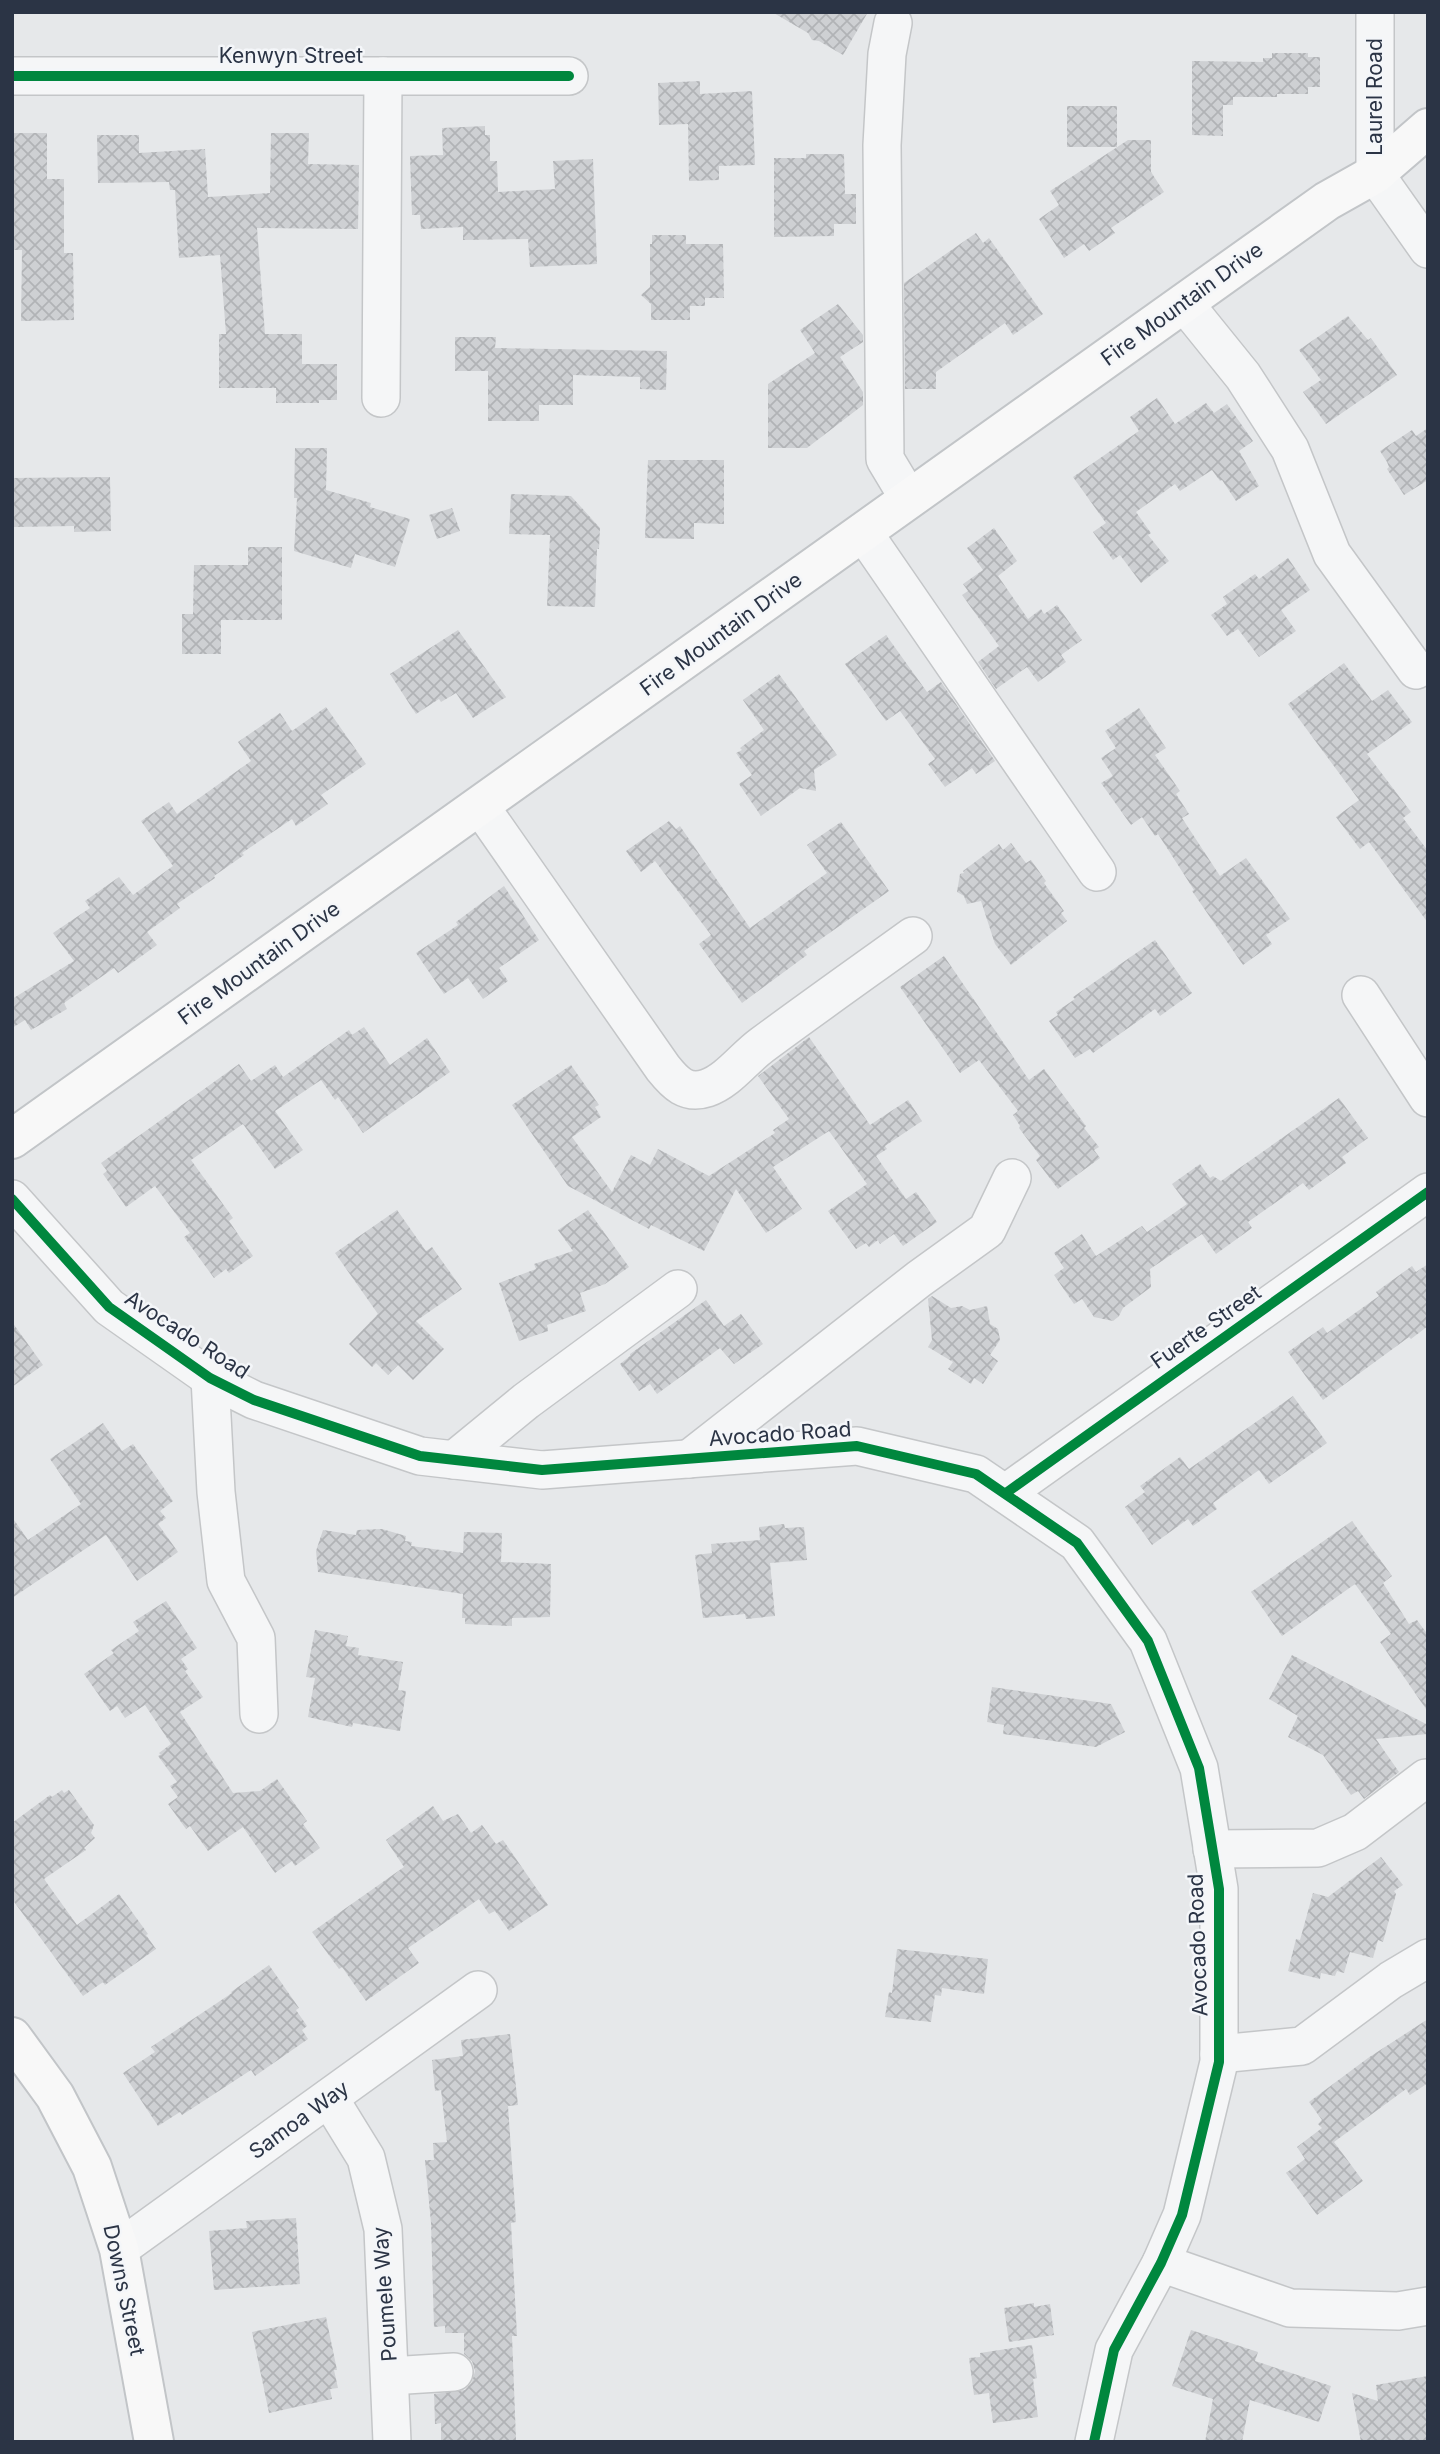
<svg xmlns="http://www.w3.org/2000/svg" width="1440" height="2454" viewBox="0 0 1440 2454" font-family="Inter,sans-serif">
<defs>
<pattern id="building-cross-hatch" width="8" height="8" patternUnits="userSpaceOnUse" patternTransform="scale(1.75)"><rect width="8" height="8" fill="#ced0d3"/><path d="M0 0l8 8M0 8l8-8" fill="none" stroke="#b1b3b6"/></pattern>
</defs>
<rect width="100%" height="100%" fill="#e6e8ea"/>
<g fill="url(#building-cross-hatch)">
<polygon points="772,12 868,12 843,55 819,41 812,40 808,33"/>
<polygon points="1272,53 1308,53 1308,57 1320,57 1320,87 1308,87 1308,94 1277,94 1277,97 1233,97 1233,105 1223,105 1223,136 1192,135 1192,61 1263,62 1263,58 1272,58"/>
<polygon points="700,81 700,94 752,91 755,165 719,166 719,180 689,181 688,124 659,125 658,83"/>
<rect x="1067" y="106" width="50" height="41"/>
<polygon points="485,126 485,135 490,135 490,161 497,161 498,192 555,189 553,161 593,159 597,264 530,267 528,239 463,240 463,227 421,229 420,215 412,215 410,156 443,155 442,128"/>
<polygon points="12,133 47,133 47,179 64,179 64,253 73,253 74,320 21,321 22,250 12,250"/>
<polygon points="271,133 309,133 308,164 359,165 358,229 257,228 265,334 302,334 302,364 337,364 337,400 319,400 319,403 276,403 276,388 219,388 219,334 226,334 220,255 179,258 175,190 170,190 169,182 98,183 97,135 139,135 139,153 205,149 208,197 270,193"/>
<polygon points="1128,140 1151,140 1151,172 1164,192 1111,228 1115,233 1089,251 1084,244 1064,258 1039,219 1059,205 1050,191"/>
<polygon points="806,154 844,154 845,194 856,194 856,224 834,224 834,236 774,237 774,158 806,158"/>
<polygon points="976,233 983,243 989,238 1043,314 1013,335 1005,323 936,372 936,389 905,389 904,283"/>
<polygon points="652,235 686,235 686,244 723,244 724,298 705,298 705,306 690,306 690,320 651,320 651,304 641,295 650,287 650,244 652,244"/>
<polygon points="838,304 863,335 863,342 840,357 863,392 863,405 807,448 768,448 768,384 815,353 800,330"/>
<polygon points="1348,316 1368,340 1371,338 1397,375 1326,424 1303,392 1321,380 1299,350"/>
<polygon points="455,337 496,337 495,348 667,351 666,390 640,389 640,377 573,375 573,405 539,405 539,421 488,421 488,371 455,371"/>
<polygon points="1157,398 1175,424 1206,403 1214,413 1227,404 1253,441 1239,451 1259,486 1236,501 1222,480 1220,481 1212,470 1180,491 1175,484 1136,512 1151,533 1148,535 1169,561 1141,583 1120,555 1113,560 1093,532 1106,523 1073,477 1139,431 1130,417"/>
<polygon points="1428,428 1428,480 1404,495 1387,469 1389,467 1387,462 1380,451 1412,430 1416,436"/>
<polygon points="295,448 327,448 326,490 371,503 370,507 410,519 395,567 355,554 351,568 294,551 297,498 294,498"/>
<polygon points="648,460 724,460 724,524 694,523 694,539 645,538"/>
<polygon points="110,477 111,531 74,532 74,526 12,527 12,478"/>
<polygon points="511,494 571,496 600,528 599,549 597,549 595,607 547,606 550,535 509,534"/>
<polygon points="452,508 460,531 437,539 429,515"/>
<polygon points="994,528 1017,561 998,576 1028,619 1041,609 1044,614 1057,605 1082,640 1061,655 1066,662 1038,682 1027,667 996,689 978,662 999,646 962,595 968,591 963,584 983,570 967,548"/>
<polygon points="248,547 282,547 282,620 221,620 221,654 182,654 182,614 193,614 194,565 248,565"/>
<polygon points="1288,558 1310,590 1281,610 1296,631 1259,657 1238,629 1227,636 1211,615 1227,604 1223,597 1255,574 1259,579"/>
<polygon points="458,630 506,697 473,718 456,693 441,702 439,699 416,714 390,674"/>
<polygon points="886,635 927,692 941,682 995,761 976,774 972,768 945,787 928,764 935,759 900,711 886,721 845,664"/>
<polygon points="1344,663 1372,701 1388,690 1412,722 1367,754 1411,812 1403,818 1428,851 1428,923 1369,842 1360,849 1336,817 1359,800 1288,704"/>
<polygon points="779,674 837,755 814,770 816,791 800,788 761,816 739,784 752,775 736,753 742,750 740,748 764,730 743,700"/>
<polygon points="326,707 366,764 321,795 328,804 296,826 292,819 242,853 244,855 214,876 215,878 177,904 180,908 147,932 157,945 118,973 114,968 64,1003 67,1009 31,1030 25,1020 12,1028 12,999 74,961 53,933 90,908 85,901 119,877 133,895 173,866 141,821 169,802 177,814 251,761 238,742 280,713 292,731"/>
<polygon points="1139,708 1166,748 1155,755 1180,791 1176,794 1189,814 1182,818 1220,876 1246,858 1290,919 1266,935 1272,944 1243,965 1192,891 1194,890 1158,834 1155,836 1142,817 1131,825 1101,783 1113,776 1101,758 1116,748 1105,731"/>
<polygon points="669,821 676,829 680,826 750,928 827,873 807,845 841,822 889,891 804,951 807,955 742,1003 699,944 711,935 655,861 641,872 626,851"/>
<polygon points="1011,843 1026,863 1031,860 1046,881 1044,883 1064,911 1061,913 1067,921 1011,965 995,944 981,901 967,904 964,896 957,892 960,874 964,873 963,871 999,844 1003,850"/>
<polygon points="504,886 539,940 499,968 508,981 483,999 468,978 444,994 416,953 458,925 456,922"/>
<polygon points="1155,940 1192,993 1160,1016 1155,1009 1093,1053 1090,1049 1075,1058 1049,1021 1058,1015 1056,1012 1075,999 1073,997"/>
<polygon points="944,956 1029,1080 1044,1069 1086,1126 1084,1128 1099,1147 1094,1150 1100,1158 1058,1189 1036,1160 1040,1156 1019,1128 1020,1126 1013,1115 1018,1111 979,1060 960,1073 900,987"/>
<polygon points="364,1027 390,1065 427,1038 450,1072 363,1133 338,1097 335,1100 321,1080 275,1111 303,1150 275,1169 243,1124 191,1160 233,1218 229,1221 253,1256 229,1273 226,1269 214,1278 184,1237 190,1233 155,1186 126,1207 103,1174 107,1171 101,1163 239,1064 251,1081 275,1065 283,1077 349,1030 352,1035"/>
<polygon points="809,1037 870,1125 908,1100 922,1121 885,1146 887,1149 876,1156 906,1199 916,1192 937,1222 903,1246 894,1234 880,1244 878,1240 869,1247 866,1243 856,1249 828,1211 867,1184 829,1131 773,1167 802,1209 766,1233 736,1189 704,1251 651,1225 649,1229 568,1186 512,1105 571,1065 599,1105 595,1107 601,1117 572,1137 612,1192 631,1155 650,1165 658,1149 709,1176 775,1133 773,1130 789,1119 758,1076"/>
<polygon points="1339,1098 1368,1138 1342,1157 1346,1163 1309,1190 1303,1183 1248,1222 1252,1228 1216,1254 1202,1234 1150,1269 1151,1287 1123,1308 1119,1316 1113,1321 1094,1317 1082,1299 1074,1304 1054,1275 1064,1268 1054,1253 1082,1234 1096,1256 1142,1226 1147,1232 1187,1204 1172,1184 1200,1164 1210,1178 1213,1176 1221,1181"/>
<polygon points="397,1210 426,1251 432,1247 462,1289 416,1321 444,1349 413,1380 398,1365 388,1375 376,1363 372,1367 349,1344 378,1314 335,1253"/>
<polygon points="588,1210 629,1267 605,1284 580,1293 586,1311 547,1325 548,1331 519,1341 499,1283 536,1269 534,1264 573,1251 558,1230"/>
<polygon points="1428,1264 1428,1326 1411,1339 1409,1337 1323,1400 1288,1352 1323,1327 1327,1333 1379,1296 1376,1292 1412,1266 1416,1272"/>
<polygon points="932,1296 951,1308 962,1306 970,1310 987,1306 990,1324 998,1329 1000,1340 990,1355 998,1361 983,1384 974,1378 971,1384 948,1369 953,1362 928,1347 932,1340 928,1299"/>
<polygon points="706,1300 724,1326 741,1314 763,1344 734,1364 720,1348 657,1394 650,1384 639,1391 620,1364 630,1356 630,1354"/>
<polygon points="12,1322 43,1365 12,1387"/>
<polygon points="1293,1396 1327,1443 1269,1484 1259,1470 1213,1503 1217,1509 1193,1526 1188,1519 1152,1545 1125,1507 1145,1492 1140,1486 1180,1457 1189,1469"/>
<polygon points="103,1423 122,1451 133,1444 173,1501 160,1511 166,1518 158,1524 178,1552 137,1581 106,1535 12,1598 12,1517 28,1540 81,1504 50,1459"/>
<polygon points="1352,1521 1392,1576 1383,1583 1409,1624 1417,1620 1428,1635 1428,1712 1380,1642 1391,1634 1355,1584 1282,1636 1251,1592"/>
<polygon points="784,1524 785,1528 804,1527 807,1560 770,1563 775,1616 746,1619 745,1614 703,1618 695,1555 712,1553 711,1544 760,1540 759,1527"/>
<polygon points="382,1529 406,1536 405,1541 412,1542 411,1546 463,1553 464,1532 502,1533 501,1562 551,1564 550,1617 512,1618 512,1626 465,1624 465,1618 462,1618 463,1594 318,1572 316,1551 323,1530 356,1535 357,1530"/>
<polygon points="166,1601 197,1648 181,1659 188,1669 185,1671 203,1697 180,1712 233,1793 260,1791 277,1779 307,1821 303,1824 320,1848 295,1866 292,1861 275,1873 243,1827 208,1851 190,1826 186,1829 168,1804 178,1797 170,1786 177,1782 158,1756 161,1755 159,1753 171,1744 145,1705 125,1718 117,1706 110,1711 84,1674 114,1653 111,1650 139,1631 133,1622"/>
<polygon points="315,1630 348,1636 346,1646 359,1648 358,1655 403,1662 398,1690 406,1691 400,1731 353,1723 352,1727 308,1717 315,1678 306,1677"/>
<polygon points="1292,1655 1428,1725 1428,1734 1376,1739 1399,1772 1364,1799 1358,1791 1351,1795 1323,1755 1288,1737 1298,1716 1269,1699"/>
<polygon points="992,1687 1111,1704 1125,1732 1096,1747 1003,1734 1004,1725 987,1722"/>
<polygon points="62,1790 64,1793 69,1790 94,1825 91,1833 95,1838 84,1848 86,1850 44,1879 77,1925 119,1894 148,1934 146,1935 156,1949 105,1985 103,1982 83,1996 12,1899 12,1823 50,1795 52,1797"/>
<polygon points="433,1806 443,1821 458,1814 471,1833 482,1825 496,1844 503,1840 548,1905 509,1931 495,1911 489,1914 479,1899 408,1948 419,1963 366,2001 342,1967 339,1969 312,1932 404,1867 386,1840"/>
<polygon points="1381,1857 1403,1885 1394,1891 1396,1894 1383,1942 1378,1940 1373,1958 1350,1952 1344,1973 1337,1971 1335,1976 1321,1973 1320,1979 1288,1971 1296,1939 1300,1940 1313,1893 1328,1897"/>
<polygon points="897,1949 988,1959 984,1994 942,1988 941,1996 935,1995 931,2022 885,2017 889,1992 892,1993"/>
<polygon points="269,1965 299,2008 296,2010 307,2026 302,2030 308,2039 255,2076 251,2070 182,2115 180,2112 158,2126 123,2073 155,2052 151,2047 232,1993 231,1992"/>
<polygon points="1428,2019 1428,2083 1410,2095 1406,2089 1334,2142 1363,2181 1317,2215 1286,2173 1305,2159 1297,2147 1322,2128 1318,2124 1322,2120 1309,2102 1368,2058"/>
<polygon points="510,2034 518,2105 508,2106 516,2222 511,2223 517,2336 512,2336 516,2440 441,2441 441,2423 435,2424 434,2394 465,2390 472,2382 475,2371 472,2361 464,2354 464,2333 445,2333 445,2326 434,2327 431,2223 425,2160 434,2160 433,2143 447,2142 441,2090 435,2091 432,2060 463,2056 461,2040"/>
<polygon points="296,2218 300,2284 214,2290 209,2231 247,2228 246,2221"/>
<polygon points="1034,2303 1034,2307 1050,2304 1054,2335 1009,2342 1004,2308"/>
<polygon points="326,2317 337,2370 334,2370 338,2388 330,2389 332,2399 269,2413 252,2332"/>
<polygon points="1191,2330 1258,2352 1255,2361 1331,2386 1319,2422 1250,2400 1242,2442 1205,2442 1213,2399 1172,2386"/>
<polygon points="1032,2345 1037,2378 1033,2379 1038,2417 993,2423 989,2393 974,2395 969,2358 980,2357 980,2353"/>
<polygon points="1428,2376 1428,2442 1361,2442 1352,2393 1378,2401 1376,2385"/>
</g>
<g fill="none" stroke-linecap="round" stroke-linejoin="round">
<defs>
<g id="minor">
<polyline points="1375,12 1375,174 1428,249"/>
<polyline points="893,23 887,54 882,145 885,459 909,499"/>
<polyline points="12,76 569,76"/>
<polyline points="1184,303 1243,376 1290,449 1332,554 1416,670"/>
<polyline points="381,398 383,76"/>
<polyline points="863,532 1097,872"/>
<path d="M 480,806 L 663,1068 C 675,1083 686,1095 707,1088 C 728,1081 744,1058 762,1045 C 812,1008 863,972 913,936"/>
<polyline points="1361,995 1428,1098"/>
<polyline points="12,1199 109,1307 210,1378 254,1400 420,1456 542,1470 857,1446 976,1474 1077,1543 1148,1641 1199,1768 1219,1889 1219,2062 1182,2215 1161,2263 1114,2350 1094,2442"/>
<polyline points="210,1378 216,1492 226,1581 256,1638 259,1714"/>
<polyline points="689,1459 919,1279 987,1230 1012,1178"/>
<polyline points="454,1460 526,1401 678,1289"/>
<polyline points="1006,1493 1428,1192"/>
<polyline points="1212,1849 1318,1848 1355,1832 1426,1778"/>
<polyline points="1219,2054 1302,2046 1391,1980 1428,1958"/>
<polyline points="329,2098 366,2158 383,2229 392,2442"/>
<polyline points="119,2249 478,1990"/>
<polyline points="1161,2263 1290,2308 1398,2311 1428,2306"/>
<polyline points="390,2376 454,2372"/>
</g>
<g id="major">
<polyline points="12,1139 1327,201 1375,174 1428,128"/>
<polyline points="12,2037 55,2096 92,2167 119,2249 154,2442"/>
</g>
</defs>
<use href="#minor" stroke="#c4c6c8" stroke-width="40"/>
<use href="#major" stroke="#c2c5c8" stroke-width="42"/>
<use href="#minor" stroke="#f5f6f7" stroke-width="37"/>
<use href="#major" stroke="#f8f8f8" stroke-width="38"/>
<defs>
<g id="cycleway">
<polyline points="12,76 569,76"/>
<polyline points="12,1199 109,1307 210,1378 254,1400 420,1456 542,1470 857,1446 976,1474 1077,1543 1148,1641 1199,1768 1219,1889 1219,2062 1182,2215 1161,2263 1114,2350 1094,2442"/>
<polyline points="1006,1493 1428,1192"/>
</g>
</defs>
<use href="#cycleway" stroke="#f4f6f9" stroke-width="15"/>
<use href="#cycleway" stroke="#00873e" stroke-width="10"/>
</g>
<g text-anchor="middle" stroke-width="5" stroke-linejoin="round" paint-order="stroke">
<g font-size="21" fill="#2b3445" stroke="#f4f6f9">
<text x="291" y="63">Kenwyn Street</text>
<text transform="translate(1375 97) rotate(-90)" y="7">Laurel Road</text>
<text transform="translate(1182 304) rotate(-36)" y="7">Fire Mountain Drive</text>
<text transform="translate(721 634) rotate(-36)" y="7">Fire Mountain Drive</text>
<text transform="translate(259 963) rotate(-36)" y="7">Fire Mountain Drive</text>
<text transform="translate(1206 1327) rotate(-35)" y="7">Fuerte Street</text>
<text transform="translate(187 1335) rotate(33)" y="7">Avocado Road</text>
<text transform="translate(780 1434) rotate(-4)" y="7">Avocado Road</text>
<text transform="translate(1198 1945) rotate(-92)" y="7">Avocado Road</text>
<text transform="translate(299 2120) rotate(-36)" y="7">Samoa Way</text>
<text transform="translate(124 2290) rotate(78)" y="7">Downs Street</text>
<text transform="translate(385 2294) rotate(-94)" y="7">Poumele Way</text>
</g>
</g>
<rect width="1440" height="2454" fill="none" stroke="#2b3445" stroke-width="28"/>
</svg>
